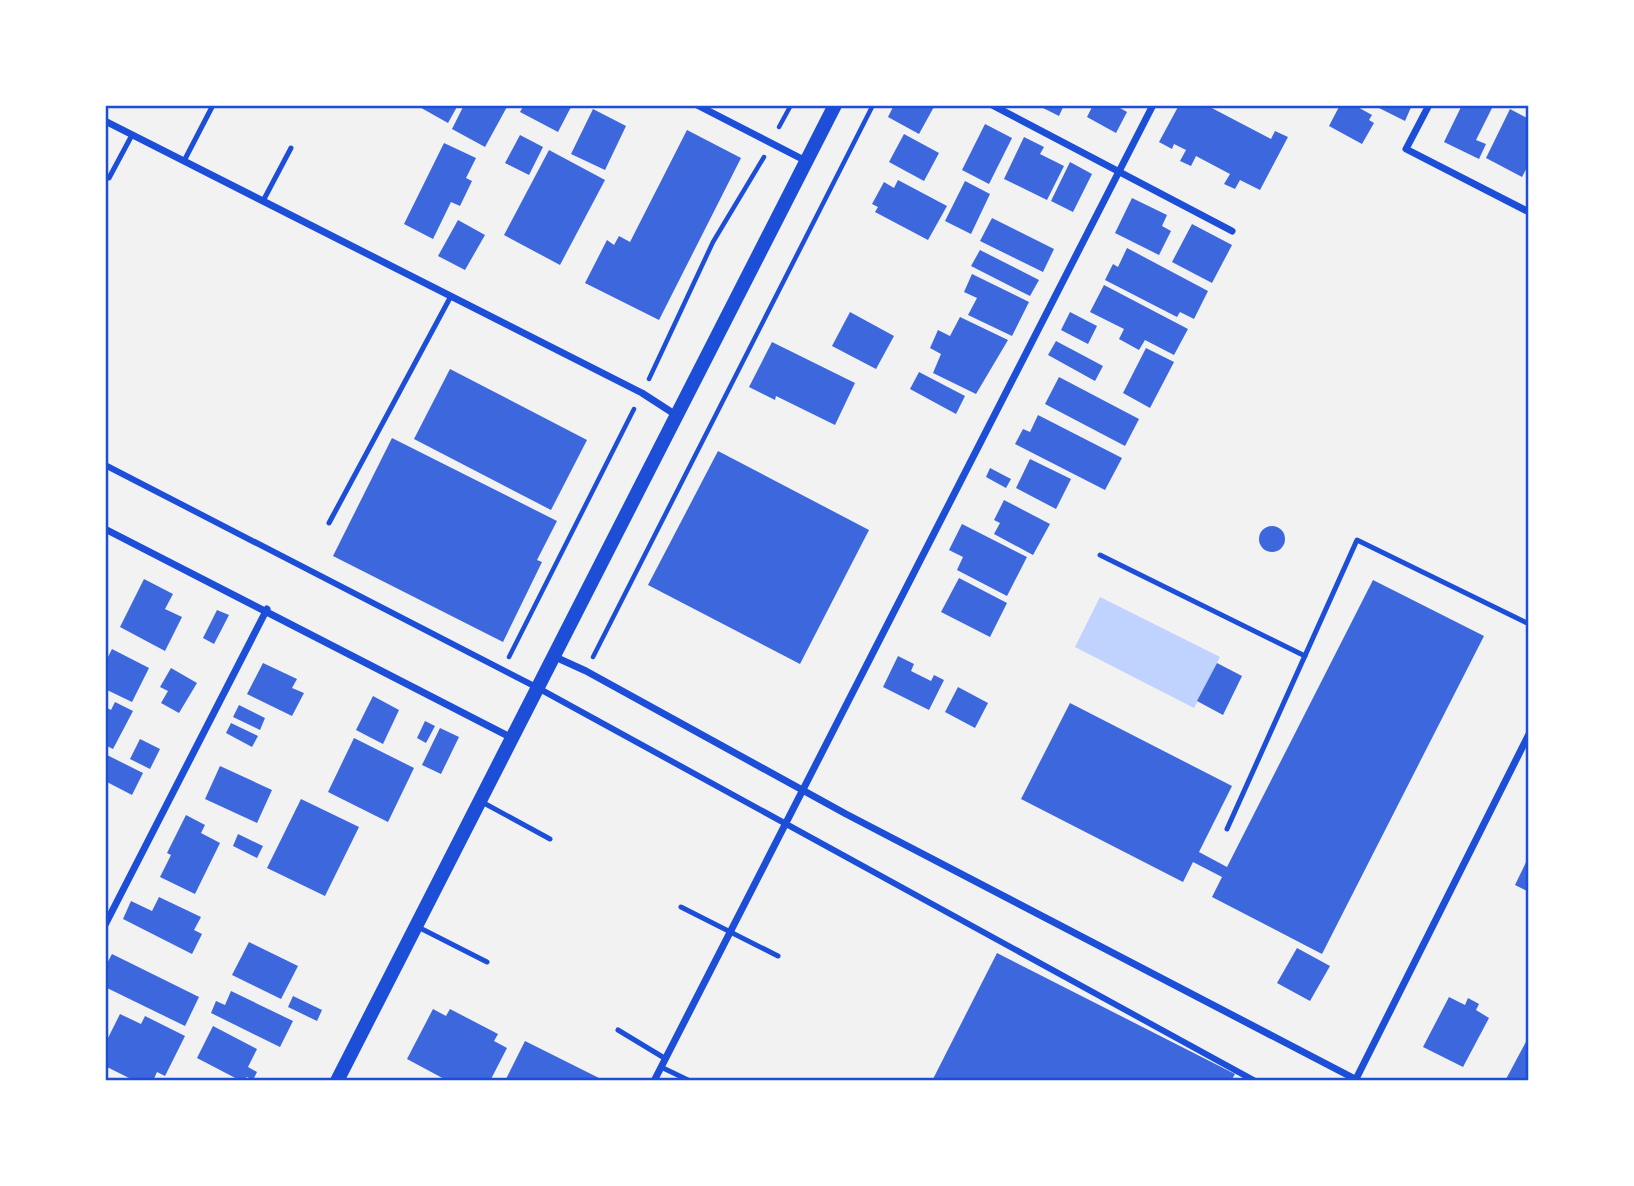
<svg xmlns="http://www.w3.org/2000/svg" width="1634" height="1186" viewBox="0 0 1634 1186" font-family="'Varela Round',sans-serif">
<rect width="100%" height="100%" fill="#f2f2f2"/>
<polygon fill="#bfd3fe" points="1100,597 1220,657 1194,708 1075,647"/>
<g fill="#3d67dc">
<polygon points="416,105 458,105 448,123"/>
<polygon points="464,105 508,105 485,147 452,129"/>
<polygon points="524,105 572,105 558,132 520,112"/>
<polygon points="894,105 935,105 919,134 888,117"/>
<polygon points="1037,105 1064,105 1059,116"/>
<polygon points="1093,105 1115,105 1127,112 1116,133 1087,117"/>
<polygon points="1179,105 1206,105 1271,139 1275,131 1288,137 1260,190 1240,180 1235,189 1224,184 1230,174 1196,156 1191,166 1180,161 1186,150 1174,144 1172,149 1159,142"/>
<polygon points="1340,105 1354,105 1372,115 1369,120 1374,123 1362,144 1329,126"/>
<polygon points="1373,105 1412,105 1405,121"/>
<polygon points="1462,105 1493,106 1476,140 1486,144 1479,159 1444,142"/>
<polygon points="593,109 626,126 605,170 571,154"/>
<polygon points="1510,109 1529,119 1529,164 1522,177 1486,158"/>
<polygon points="985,124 1012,138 989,184 962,170"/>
<polygon points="687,130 741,158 659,320 585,283 607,240 614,245 619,236 630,242"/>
<polygon points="904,134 939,153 924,181 889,162"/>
<polygon points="520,135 543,147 529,175 505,163"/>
<polygon points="1024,137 1044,147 1040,154 1064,166 1047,200 1004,179"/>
<polygon points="444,143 476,158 466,178 472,181 460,206 451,202 433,239 404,224"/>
<polygon points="549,150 605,180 560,265 504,235"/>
<polygon points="1070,162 1092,174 1073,212 1051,201"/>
<polygon points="898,180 947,206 928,240 875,212 878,207 872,204 884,182 894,188"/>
<polygon points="965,181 990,194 971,234 945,221"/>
<polygon points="1132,198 1167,215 1162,226 1171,231 1159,255 1115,233"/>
<polygon points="992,218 1054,249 1043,272 980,241"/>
<polygon points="458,220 485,235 465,270 438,256"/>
<polygon points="1192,224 1232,245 1212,283 1172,262"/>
<polygon points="1127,248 1208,291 1194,319 1180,312 1177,317 1105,280 1113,264 1118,267"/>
<polygon points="980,250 1039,280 1030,296 971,266"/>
<polygon points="972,274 1029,302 1012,336 968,315 977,298 964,292"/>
<polygon points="1104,285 1188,329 1174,355 1145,340 1139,350 1119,339 1124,329 1090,312"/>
<polygon points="850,312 894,336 876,369 832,346"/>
<polygon points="1070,312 1097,326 1088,344 1061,330"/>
<polygon points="960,317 1008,340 976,394 933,373 941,354 930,348 938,330 950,336"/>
<polygon points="1056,341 1103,366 1095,381 1048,355"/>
<polygon points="772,342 855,383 835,425 776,396 775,400 749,387"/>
<polygon points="1146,348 1174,362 1150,408 1123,393"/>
<polygon points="450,369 587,440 551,510 414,439"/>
<polygon points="919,372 965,396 956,414 910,389"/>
<polygon points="1059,377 1139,419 1125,446 1045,404"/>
<polygon points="1038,415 1122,458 1105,490 1015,444 1023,429 1030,432"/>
<polygon points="392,438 557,521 537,560 542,562 503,642 333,556"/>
<polygon points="718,451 869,530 800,664 648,585"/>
<polygon points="1030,459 1071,479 1056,509 1016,488"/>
<polygon points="990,468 1011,479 1006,488 986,477"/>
<polygon points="1004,500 1050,524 1033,555 994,534 1000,523 994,520"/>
<polygon points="962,524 1027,557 1007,596 957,570 963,557 949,550"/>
<circle cx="1272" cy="539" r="13"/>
<polygon points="959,578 1007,603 990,637 941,612"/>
<polygon points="144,579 173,594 165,609 182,617 165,651 120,627"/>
<polygon points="1373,580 1484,636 1322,954 1212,897 1222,877 1193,862 1183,882 1021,799 1070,703 1232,786 1199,852 1227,867"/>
<polygon points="217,610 229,615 214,644 203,638"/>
<polygon points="112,649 149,668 132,702 105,689 105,663"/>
<polygon points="898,656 914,664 911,671 931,681 934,675 944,680 929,710 883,687"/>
<polygon points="263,663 297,679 292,688 304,693 292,716 247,694"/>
<polygon points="1217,663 1242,676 1223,715 1197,701"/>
<polygon points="171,668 197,683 179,713 161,703 168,691 160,687"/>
<polygon points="958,687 988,703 975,728 945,712"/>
<polygon points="373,696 399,710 383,744 356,730"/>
<polygon points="115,702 133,711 113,749 105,745 105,707 111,710"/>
<polygon points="239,705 265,718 260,730 233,717"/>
<polygon points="425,721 435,726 426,743 417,738"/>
<polygon points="231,723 258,736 252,747 226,733"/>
<polygon points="440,728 459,737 441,774 422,765"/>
<polygon points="354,738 414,768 388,822 328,792"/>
<polygon points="140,739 160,749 150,769 130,759"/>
<polygon points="105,754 143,773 132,795 105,781"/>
<polygon points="220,766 272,790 257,823 205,799"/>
<polygon points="301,799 359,827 325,896 267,868"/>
<polygon points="186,815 205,825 201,833 220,843 195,894 160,877 171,855 167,853"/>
<polygon points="238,834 263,846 257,858 233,846"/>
<polygon points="1529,856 1529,892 1515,885"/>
<polygon points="159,897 201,917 194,930 202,934 192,954 123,919 131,901 152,911"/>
<polygon points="249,942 298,966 281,999 232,975"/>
<polygon points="1297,948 1330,966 1310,1001 1277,983"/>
<polygon points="997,953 1235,1074 1231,1081 932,1081"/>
<polygon points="112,954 199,997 185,1026 105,987 105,967"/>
<polygon points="231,991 293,1021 280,1047 211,1013 216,1001 225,1005"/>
<polygon points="293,996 322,1010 317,1021 288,1007"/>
<polygon points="1449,997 1465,1005 1468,998 1479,1004 1476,1010 1489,1018 1463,1067 1423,1047"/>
<polygon points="433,1009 446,1016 450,1009 498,1034 494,1041 507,1048 490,1081 448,1081 407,1059"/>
<polygon points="120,1014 141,1024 145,1016 185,1036 165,1076 157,1072 153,1081 135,1081 105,1066 105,1044"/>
<polygon points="213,1026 257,1049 248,1067 257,1072 253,1080 247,1077 241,1081 197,1058"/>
<polygon points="1529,1036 1529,1081 1505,1081"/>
<polygon points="525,1041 605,1081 505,1081"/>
</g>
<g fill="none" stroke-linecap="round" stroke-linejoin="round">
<g stroke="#1d4ed8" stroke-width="4.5">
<polyline points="779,127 791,105"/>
<polyline points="649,379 713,242 764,157"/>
<polyline points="509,657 634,409"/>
<polyline points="593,657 873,105"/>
</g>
<g stroke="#1d4ed8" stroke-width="5">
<polyline points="184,161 212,107"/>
<polyline points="109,178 132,135"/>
<polyline points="263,201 291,148"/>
<polyline points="329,523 451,296"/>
<polyline points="1100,555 1305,656"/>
<polyline points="482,802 550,839"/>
<polyline points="1227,829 1357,540 1529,624"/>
<polyline points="681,907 778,956"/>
<polyline points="418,927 487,962"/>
<polyline points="618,1030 666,1059"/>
<polyline points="661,1067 690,1081"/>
</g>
<polyline stroke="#1d4ed8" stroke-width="6" points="105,465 538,688 1255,1081"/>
<g stroke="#1d4ed8" stroke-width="7">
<polyline points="697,105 806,161"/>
<polyline points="992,105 1232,231"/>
<polyline points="1429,105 1406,149 1529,212"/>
<polyline points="105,121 642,393 676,415"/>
<polyline points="105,529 512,738"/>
<polyline points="553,656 586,671 846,814 1359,1081"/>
<polyline points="105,925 267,609"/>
<polyline points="1356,1079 1529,734"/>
<polyline points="654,1081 1153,105"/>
</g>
<polyline stroke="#1d4ed8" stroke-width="14" points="337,1081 835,105"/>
</g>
<rect width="1634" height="1186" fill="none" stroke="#ffffff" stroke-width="214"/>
<rect x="107" y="107" width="1420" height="972" fill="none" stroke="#1d4ed8" stroke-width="2.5"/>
</svg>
